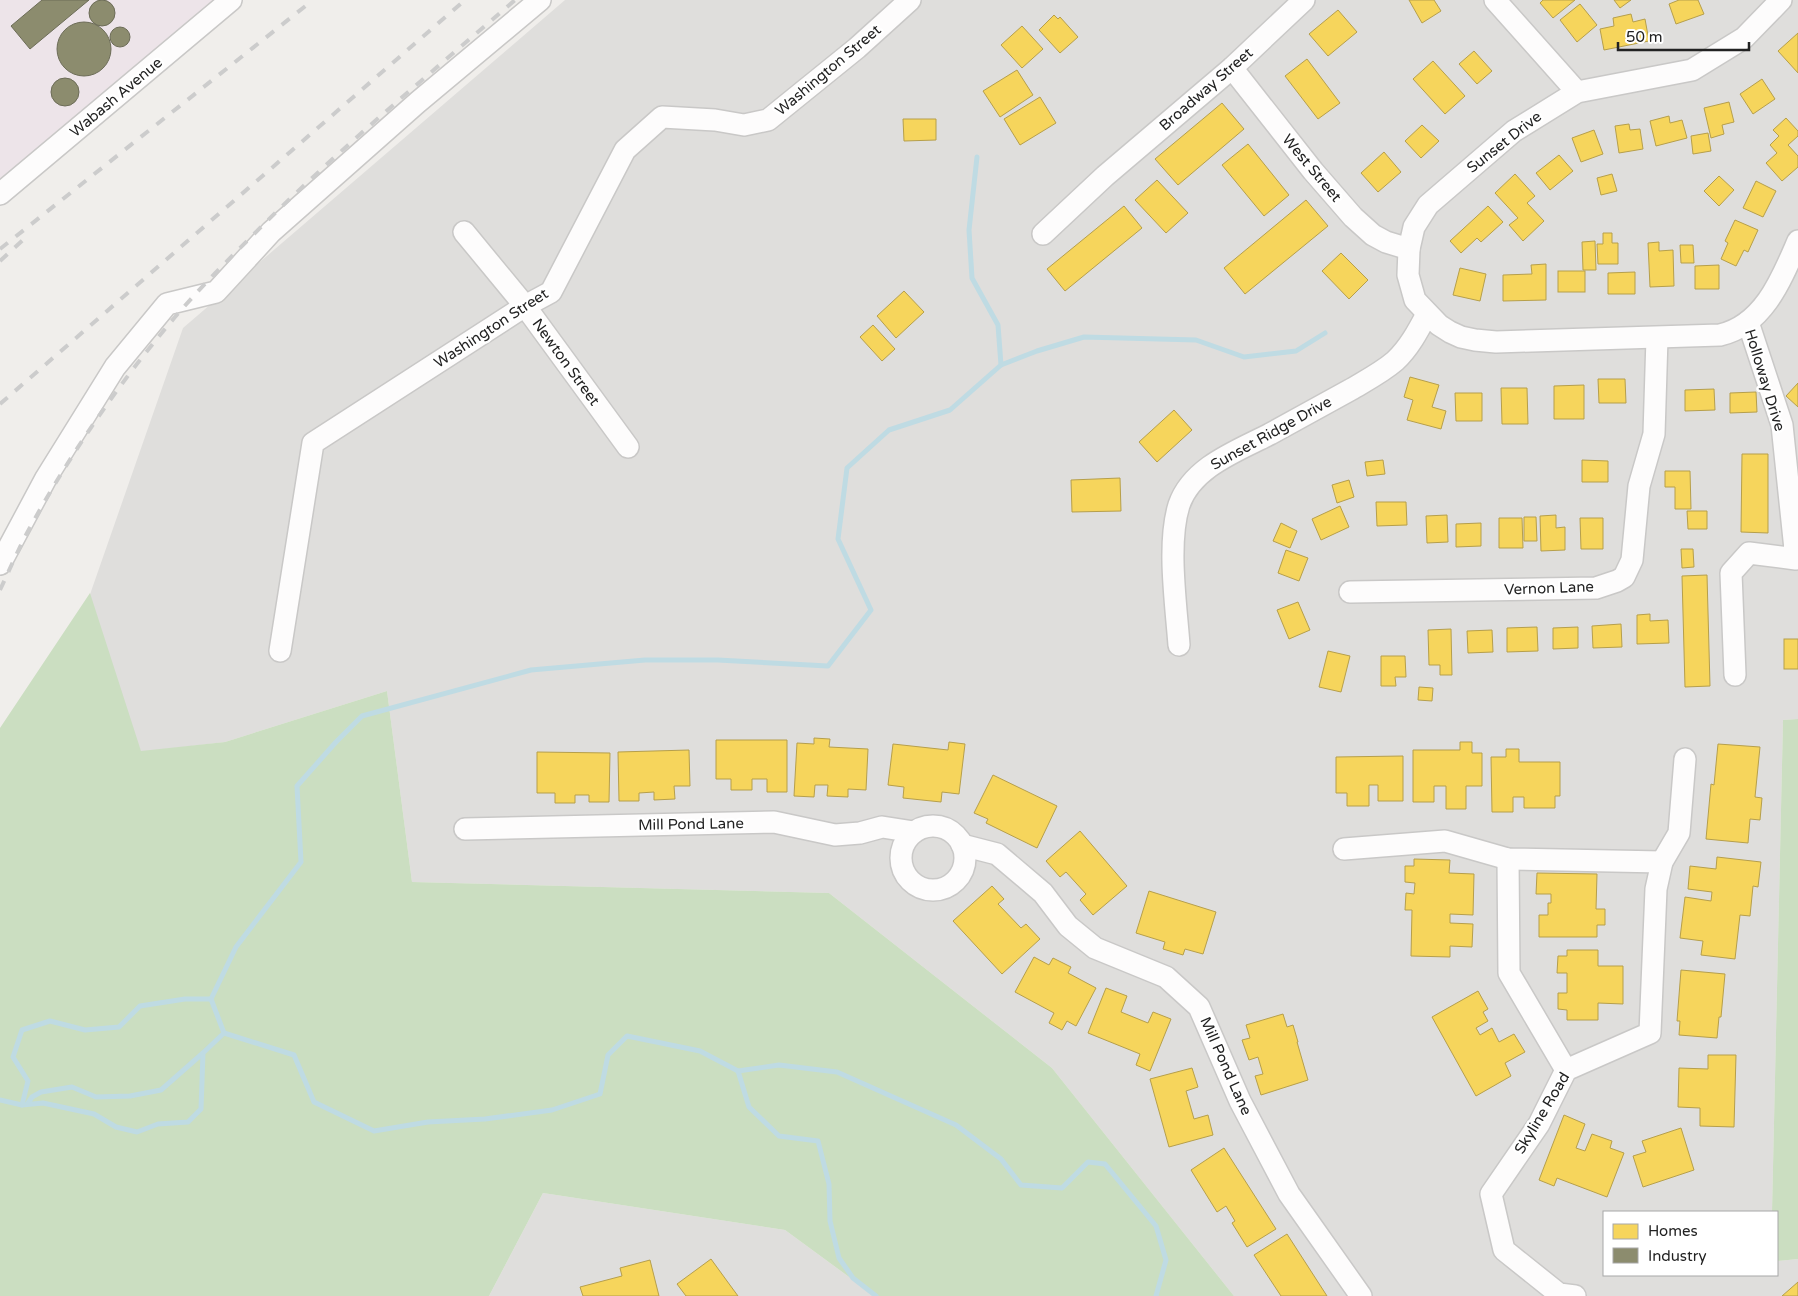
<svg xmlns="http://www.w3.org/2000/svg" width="1798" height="1296" viewBox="0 0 1798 1296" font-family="'Varela Round',sans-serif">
<rect width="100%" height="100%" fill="#f0eeeb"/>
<g fill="#dfdedc">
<polygon points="565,0 1798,0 1798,719 1783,720 1772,1212 1604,1212 1604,1275 1777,1275 1777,1261 1798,1259 1798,1296 1234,1296 1052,1068 829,893 412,882 387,691 225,742 141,752 87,603 183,328"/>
<polygon points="543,1193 785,1230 875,1296 489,1296"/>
</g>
<polygon fill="#ede4e9" points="0,0 214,0 0,180"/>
<g fill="#cbdec1">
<polygon points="90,593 141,751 225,742 387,691 412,882 829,893 1052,1068 1234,1296 875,1296 785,1230 543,1193 489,1296 0,1296 0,728"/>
<polygon points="1798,719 1798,1259 1777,1261 1777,1212 1772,1212 1783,720"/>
</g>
<g fill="#f6d55c" stroke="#b69f4b">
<polygon points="1409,0 1434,0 1441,11 1422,23"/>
<polygon points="1543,0 1575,0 1553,18 1540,3"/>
<polygon points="1614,0 1631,0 1620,8"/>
<polygon points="1679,0 1698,0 1704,14 1676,24 1669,4"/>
<polygon points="1580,4 1597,25 1577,42 1560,20"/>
<polygon points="1338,10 1357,32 1328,56 1309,34"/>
<polygon points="1631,14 1633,22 1645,19 1649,41 1604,50 1600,29 1614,26 1613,18"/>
<polygon points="1054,15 1058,19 1060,17 1078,37 1060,53 1039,30"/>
<polygon points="1022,26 1043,49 1022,68 1001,45"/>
<polygon points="1798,33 1798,73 1778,51"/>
<polygon points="1474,51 1492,71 1477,84 1459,64"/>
<polygon points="1307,59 1340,103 1318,119 1285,76"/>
<polygon points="1433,61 1465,96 1445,114 1413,79"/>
<polygon points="1017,70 1033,95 1000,117 983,91"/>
<polygon points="1762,79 1775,99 1753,114 1740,94"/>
<polygon points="1040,97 1056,123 1020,145 1004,119"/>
<polygon points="1729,102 1734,122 1722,125 1724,134 1711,138 1704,108"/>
<polygon points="1222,103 1244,129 1178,185 1155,159"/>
<polygon points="1669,116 1670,123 1682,120 1687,138 1656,146 1650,121"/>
<polygon points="1786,118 1798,131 1798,136 1788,145 1798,156 1798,167 1782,181 1766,163 1777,153 1770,145 1779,136 1773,130"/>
<polygon points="903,119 936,119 936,140 904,141"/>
<polygon points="1629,124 1630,130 1640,129 1643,149 1619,153 1615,126"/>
<polygon points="1422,125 1439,141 1421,158 1405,141"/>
<polygon points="1594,130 1603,154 1581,162 1572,138"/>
<polygon points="1708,133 1711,151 1693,154 1691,136"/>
<polygon points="1248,144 1289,195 1264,216 1222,165"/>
<polygon points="1384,152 1401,172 1378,192 1361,173"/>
<polygon points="1559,155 1573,171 1550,190 1536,173"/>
<polygon points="1515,174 1535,196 1527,203 1544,221 1523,241 1509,225 1518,218 1495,193"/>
<polygon points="1612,174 1617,191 1601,195 1597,178"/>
<polygon points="1719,176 1734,190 1719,206 1704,191"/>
<polygon points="1157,180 1188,213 1166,233 1135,200"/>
<polygon points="1756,181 1776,191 1763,217 1743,208"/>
<polygon points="1306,200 1328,226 1245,294 1224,268"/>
<polygon points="1124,206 1142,228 1065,291 1047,269"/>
<polygon points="1488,206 1503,222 1481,242 1477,238 1461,253 1450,241"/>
<polygon points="1735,220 1758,230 1748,252 1744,250 1736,266 1721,259 1728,243 1725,241"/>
<polygon points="1603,233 1612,233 1612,243 1618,243 1618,264 1598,264 1597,244 1603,244"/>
<polygon points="1595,241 1596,270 1583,270 1582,242"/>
<polygon points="1659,242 1659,251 1673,250 1674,286 1650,287 1648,243"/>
<polygon points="1680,245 1693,245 1694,263 1681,263"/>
<polygon points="1341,253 1368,280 1349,299 1322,271"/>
<polygon points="1546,264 1546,300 1503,301 1503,275 1532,274 1531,265"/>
<polygon points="1719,265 1719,289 1695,289 1695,266"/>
<polygon points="1460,268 1486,274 1480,301 1453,295"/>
<rect x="1558" y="271" width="27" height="21"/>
<polygon points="1635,272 1635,294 1608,294 1608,273"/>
<polygon points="904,291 924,312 896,338 877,316"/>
<polygon points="873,325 895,349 882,361 860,337"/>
<polygon points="1410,377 1439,385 1432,407 1446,411 1441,429 1407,420 1413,400 1404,397"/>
<polygon points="1598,379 1625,379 1626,403 1599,403"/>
<polygon points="1798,383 1798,407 1786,396"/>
<polygon points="1584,385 1584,419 1554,419 1554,386"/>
<polygon points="1501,388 1527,388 1528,424 1502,424"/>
<polygon points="1714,389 1715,410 1685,411 1685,390"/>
<polygon points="1756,392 1757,412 1730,413 1730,393"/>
<polygon points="1455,393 1482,393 1482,421 1456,421"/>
<polygon points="1174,410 1192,430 1157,462 1139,442"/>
<polygon points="1742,454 1768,454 1768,533 1741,532"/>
<polygon points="1383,460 1385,474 1367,476 1365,462"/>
<polygon points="1582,460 1608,461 1608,482 1582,482"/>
<polygon points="1665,471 1690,471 1691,509 1675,509 1675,487 1665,487"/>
<polygon points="1120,478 1121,511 1072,512 1071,480"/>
<polygon points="1349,480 1354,497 1337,503 1332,485"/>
<polygon points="1376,502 1406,502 1407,525 1377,526"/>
<polygon points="1340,506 1349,527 1321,540 1312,519"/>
<polygon points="1687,511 1707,511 1707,529 1688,529"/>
<polygon points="1447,515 1448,542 1427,543 1426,516"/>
<polygon points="1556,515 1556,528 1565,527 1565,550 1541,551 1540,516"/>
<polygon points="1524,517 1536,517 1537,541 1524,541"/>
<polygon points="1499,518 1522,518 1523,548 1499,548"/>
<polygon points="1580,518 1603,518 1603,549 1581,549"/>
<polygon points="1281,523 1297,531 1290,548 1273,541"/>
<polygon points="1481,523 1481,546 1456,547 1456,524"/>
<polygon points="1681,549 1693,549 1694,567 1682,568"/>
<polygon points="1286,550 1308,558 1299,581 1278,573"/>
<polygon points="1707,575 1710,686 1685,687 1682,576"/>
<polygon points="1298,602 1310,630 1289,639 1277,610"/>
<polygon points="1650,614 1650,621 1668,620 1669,643 1637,644 1637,615"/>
<polygon points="1621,624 1622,647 1593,648 1592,626"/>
<polygon points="1537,627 1538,651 1507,652 1507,628"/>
<polygon points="1578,627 1578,648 1553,649 1553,628"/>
<polygon points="1451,629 1452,675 1440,675 1440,665 1429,665 1428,630"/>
<polygon points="1492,630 1493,652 1468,653 1467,631"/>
<rect x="1784" y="639" width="14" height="30"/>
<polygon points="1328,651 1350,656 1341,692 1319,687"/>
<polygon points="1381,656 1405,656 1406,677 1395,677 1396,686 1381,686"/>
<polygon points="1419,687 1433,688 1432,701 1418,700"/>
<polygon points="814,738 830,739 829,747 868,749 866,790 848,789 848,797 827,796 828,785 815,785 814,797 794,796 797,743 814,744"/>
<polygon points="716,740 787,740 787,792 767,792 767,779 752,779 752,790 731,790 731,779 716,779"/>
<polygon points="949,742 965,744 959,794 942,792 941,802 903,798 904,787 888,785 893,744 948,750"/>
<polygon points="1460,742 1472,742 1472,753 1482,753 1482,786 1466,786 1466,809 1446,809 1446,786 1434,786 1434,802 1413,802 1413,750 1460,750"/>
<polygon points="1718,744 1760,747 1755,797 1762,798 1760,820 1750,819 1748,843 1706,839 1711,784 1714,785"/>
<polygon points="1506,749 1519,749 1519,762 1560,762 1560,796 1555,796 1555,808 1524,808 1524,797 1513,797 1513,812 1492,812 1491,757 1506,757"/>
<polygon points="689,750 690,786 674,786 675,799 654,800 654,792 639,793 639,801 619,801 618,752"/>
<polygon points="537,752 610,753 609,802 589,802 589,795 575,795 575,803 555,803 555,793 537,793"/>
<polygon points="1403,756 1403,801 1378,801 1378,785 1369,785 1369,806 1347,806 1347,793 1336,793 1336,757"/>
<polygon points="993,775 1057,806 1037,848 986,823 988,819 974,813"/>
<polygon points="1080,831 1127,886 1093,915 1080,900 1086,894 1066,872 1060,877 1046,861"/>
<polygon points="1717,857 1761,862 1758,887 1753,886 1750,916 1740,915 1735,959 1701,955 1703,941 1680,938 1685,897 1711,901 1712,892 1688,889 1690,866 1716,869"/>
<polygon points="1414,859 1450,860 1449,873 1474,874 1473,915 1450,914 1450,923 1473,924 1472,947 1450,946 1450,957 1411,956 1412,910 1405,910 1406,893 1414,894 1415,883 1405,882 1405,866 1414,866"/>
<polygon points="1537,873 1597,874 1596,909 1605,909 1605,925 1597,925 1597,937 1539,937 1539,915 1548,915 1548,903 1551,903 1551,894 1536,894"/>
<polygon points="992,886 1004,899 998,904 1021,928 1026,924 1040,939 1002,974 953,921"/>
<polygon points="1149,891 1216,912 1203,954 1185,949 1183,955 1163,949 1165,942 1136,933"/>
<polygon points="1567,950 1598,950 1598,966 1623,966 1623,1004 1598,1003 1598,1020 1567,1020 1567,1010 1558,1009 1558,993 1567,993 1567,973 1557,973 1558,956 1567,956"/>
<polygon points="1034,957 1049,965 1053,958 1071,967 1068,973 1096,988 1076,1026 1067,1021 1062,1030 1049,1023 1054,1013 1015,992"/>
<polygon points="1681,970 1725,974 1721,1017 1719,1017 1717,1038 1679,1035 1680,1021 1677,1021"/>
<polygon points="1106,988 1127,996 1121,1012 1148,1023 1153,1012 1171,1019 1150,1071 1136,1065 1140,1054 1088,1033"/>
<polygon points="1478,991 1488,1009 1483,1012 1488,1021 1476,1028 1480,1035 1492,1028 1499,1042 1514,1034 1525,1052 1505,1063 1511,1076 1476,1096 1432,1017"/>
<polygon points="1283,1014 1287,1027 1293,1025 1298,1042 1297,1042 1308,1080 1261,1095 1255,1076 1263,1074 1258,1057 1249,1060 1242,1040 1250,1038 1246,1025"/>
<polygon points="1708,1055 1736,1055 1734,1127 1700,1126 1700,1108 1678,1107 1679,1068 1708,1069"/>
<polygon points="1192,1068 1198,1087 1186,1091 1194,1119 1208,1115 1213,1135 1169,1147 1150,1079"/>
<polygon points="1564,1115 1585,1124 1576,1148 1585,1151 1592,1134 1612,1141 1610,1148 1624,1153 1607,1197 1557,1178 1554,1186 1539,1180"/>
<polygon points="1681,1128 1694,1170 1643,1187 1633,1156 1646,1152 1642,1141"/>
<polygon points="1224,1148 1276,1229 1247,1247 1232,1223 1235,1221 1226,1206 1217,1212 1191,1170"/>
<polygon points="1287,1234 1327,1296 1281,1296 1254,1255"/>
<polygon points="711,1259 727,1281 738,1296 686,1296 677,1284"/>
<polygon points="650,1260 659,1296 583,1296 580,1287 622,1276 620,1268"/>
<polygon points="1798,1282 1798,1296 1782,1296"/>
</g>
<g fill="#8c8c6e" stroke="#6c6c57">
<circle cx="102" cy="13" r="13"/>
<polygon points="42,0 89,0 30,49 11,26"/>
<circle cx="84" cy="49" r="27"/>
<circle cx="120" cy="37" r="10"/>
<circle cx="65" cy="92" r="14"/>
</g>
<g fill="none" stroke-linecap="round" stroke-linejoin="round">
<g stroke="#bfdbe3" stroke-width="5">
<polyline points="1001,365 1037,351 1084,337 1196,340 1244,357 1296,351 1325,333"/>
<polyline points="211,999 236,947 301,862 297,786 336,742 362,716 531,670 645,660 718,660 828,666 871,610 838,539 847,468 889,430 950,410 1001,365 998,325 972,278 969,230 977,157"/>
<polyline points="738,1071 749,1107 779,1136 818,1141 829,1184 830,1221 839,1258 853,1278 876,1296"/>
<polyline points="0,1100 22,1105 28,1081 13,1057 22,1030 50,1021 85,1030 119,1027 140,1006 185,999 211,999 224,1033 294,1055 314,1102 374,1131 428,1122 485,1119 552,1110 600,1094 608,1055 627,1036 700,1051 738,1071 779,1065 837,1072 956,1125 1001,1159 1021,1185 1062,1188 1088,1162 1105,1164 1156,1226 1166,1260 1156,1296"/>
<polyline points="28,1103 32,1097 41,1092 72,1087 96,1097 130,1096 161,1090 203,1053"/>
<polyline points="22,1105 43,1103 94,1114 116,1127 137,1132 158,1124 188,1122 201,1109 203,1053 224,1033"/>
</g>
<defs>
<g id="minor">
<polyline points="1495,0 1577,92"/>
<path d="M 1781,0 L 1744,38 L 1692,70 L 1577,92 L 1514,131 L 1428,205 L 1414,227 L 1409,249 L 1408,275 L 1415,300 L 1439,325 L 1450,332 L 1461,337 L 1475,340 L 1496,342 L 1720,335 C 1764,325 1782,278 1798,241"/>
<polyline points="1232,68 1313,171 1353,217 1373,235 1386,242 1409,249"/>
<polyline points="0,194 231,0"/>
<polyline points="464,232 525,306 628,447"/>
<polyline points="1043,234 1105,176 1232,68 1304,0"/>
<polyline points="0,564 46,478 115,367 167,304 216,292 271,232 418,102 540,0"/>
<polyline points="1350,592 1596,588 1617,581 1624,577 1632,560 1639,486 1654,434 1657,338"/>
<path d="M 1179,645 C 1176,604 1167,543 1179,505 C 1192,467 1237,451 1270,434 C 1297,419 1323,405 1350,390 C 1365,381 1381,373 1395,361 C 1409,348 1418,331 1427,314"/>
<polyline points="280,651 313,443 525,306 551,292 625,150 662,117 715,120 744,125 768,120 857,48 910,0"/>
<polyline points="1735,675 1731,573 1749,553 1796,559 1782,425 1748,322"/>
<circle cx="933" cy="858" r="32"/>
<polyline points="465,829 774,822 835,835 860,833 882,827 914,832"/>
<polyline points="962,845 997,854 1043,893 1068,926 1095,948 1166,977 1199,1007 1240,1101 1289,1194 1361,1296"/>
<polyline points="1344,849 1445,841 1508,859 1662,862"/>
<polyline points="1508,859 1509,973 1566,1070"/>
<polyline points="1575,1296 1559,1294 1504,1250 1491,1194 1539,1124 1566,1070 1650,1033 1656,889 1662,862 1679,833 1685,759"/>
</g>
</defs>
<use href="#minor" stroke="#c9c8c7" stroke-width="24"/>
<use href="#minor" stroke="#fdfcfc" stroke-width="21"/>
<g stroke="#ccc" stroke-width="4" stroke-dasharray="10 10" stroke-linecap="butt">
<polyline points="0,249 313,0"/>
<polyline points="0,261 24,239"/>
<polyline points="0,404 465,0"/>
<path d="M 0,590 C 9,571 17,552 27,533 C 67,459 116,387 170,323 C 195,293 222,266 249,239 C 333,154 425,78 515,0"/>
</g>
</g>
<g text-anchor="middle" stroke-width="5" stroke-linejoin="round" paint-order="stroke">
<g font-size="15" fill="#222" stroke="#fff">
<text transform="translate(828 70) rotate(-40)" y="5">Washington Street</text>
<text transform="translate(1206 89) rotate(-41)" y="5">Broadway Street</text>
<text transform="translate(116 97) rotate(-40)" y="5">Wabash Avenue</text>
<text transform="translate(1504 142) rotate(-38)" y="5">Sunset Drive</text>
<text transform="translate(1312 168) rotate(50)" y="5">West Street</text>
<text transform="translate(491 328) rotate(-33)" y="5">Washington Street</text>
<text transform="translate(566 362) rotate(54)" y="5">Newton Street</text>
<text transform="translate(1765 380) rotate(73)" y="5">Holloway Drive</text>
<text transform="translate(1271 433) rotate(-29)" y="5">Sunset Ridge Drive</text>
<text transform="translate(1549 588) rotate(-2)" y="5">Vernon Lane</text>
<text transform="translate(691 824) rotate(-1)" y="5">Mill Pond Lane</text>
<text transform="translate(1226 1066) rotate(66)" y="5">Mill Pond Lane</text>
<text transform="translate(1542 1113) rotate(-59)" y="5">Skyline Road</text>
</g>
</g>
<rect x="1603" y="1211" width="175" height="65" fill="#ffffff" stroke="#a7a7a7"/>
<rect x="1613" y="1224" width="25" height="15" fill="#f6d55c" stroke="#a7a7a7"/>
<text x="1648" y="1236" font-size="15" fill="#222222">Homes</text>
<rect x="1613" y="1248" width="25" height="15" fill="#8c8c6e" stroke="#a7a7a7"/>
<text x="1648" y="1261" font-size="15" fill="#222222">Industry</text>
<path d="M1618 42v8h131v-8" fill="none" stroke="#222222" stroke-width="2.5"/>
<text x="1626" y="42" font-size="15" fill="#222222" stroke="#ffffff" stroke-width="4" paint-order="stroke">50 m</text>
</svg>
